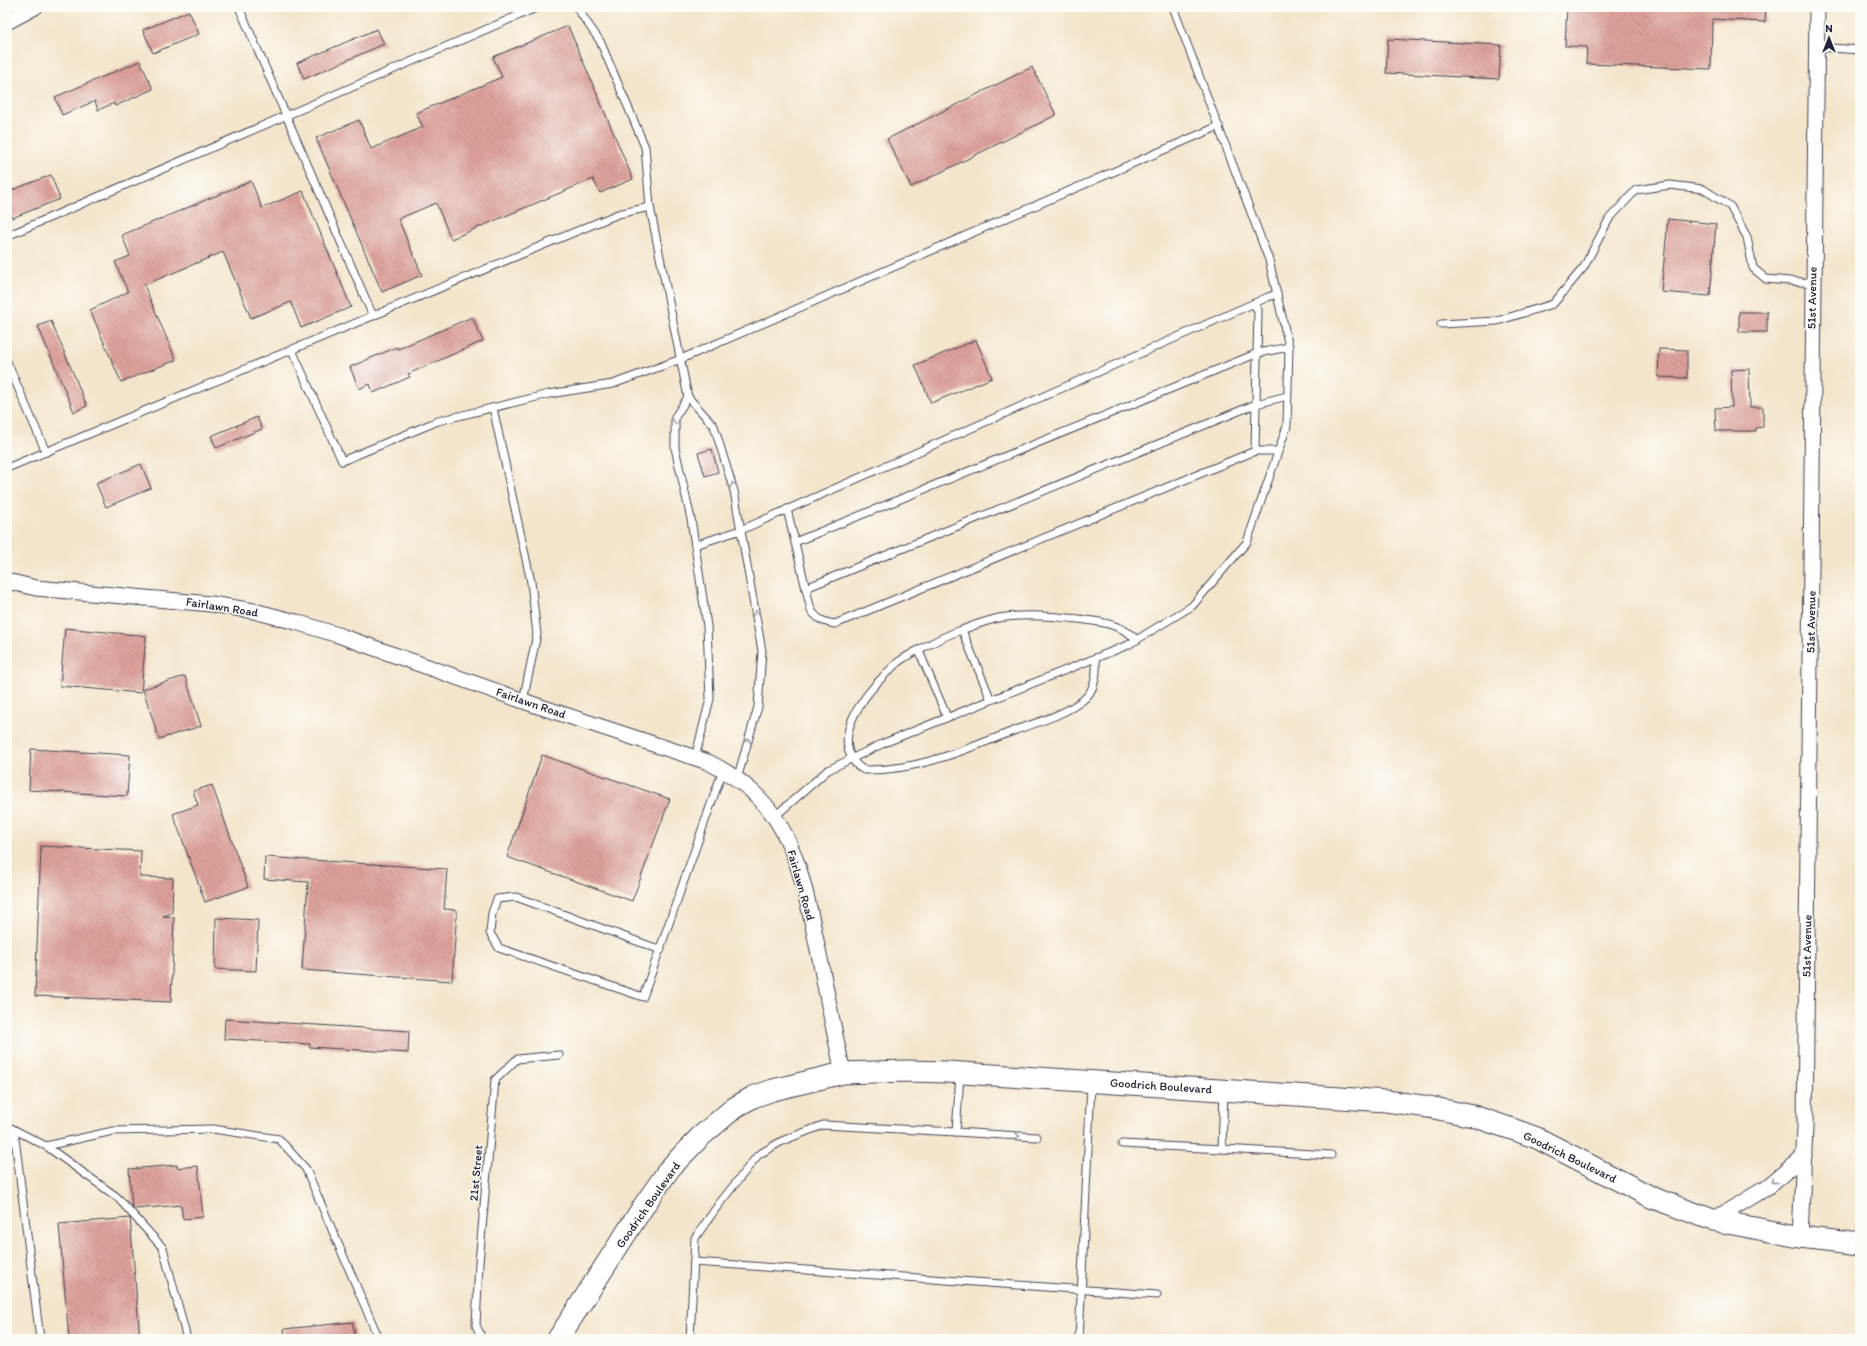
<svg xmlns="http://www.w3.org/2000/svg" width="1867" height="1346" viewBox="0 0 1867 1346" font-family="Itim,sans-serif">
<defs>
<pattern id="building-back-hatch" width="6" height="6" patternUnits="userSpaceOnUse"><rect width="6" height="6" fill="#dea19a"/><path d="M-1 5l2 2M0 0l6 6M5-1l2 2" fill="none" stroke="#b4837f"/></pattern>
</defs>
<rect width="100%" height="100%" fill="#fdfcf7"/>
<filter id="ink" filterUnits="userSpaceOnUse"><feTurbulence type="fractalNoise" baseFrequency=".025" numOctaves="2"/><feDisplacementMap in="SourceGraphic" scale="8" xChannelSelector="R" yChannelSelector="G"/><feConvolveMatrix kernelMatrix="1 2 1 2 8 2 1 2 1" color-interpolation-filters="sRGB"/></filter>
<filter id="wash" filterUnits="userSpaceOnUse"><feTurbulence type="fractalNoise" baseFrequency=".012" numOctaves="4" result="noise"/><feDisplacementMap in="SourceGraphic" scale="16" xChannelSelector="R" yChannelSelector="G"/><feGaussianBlur stdDeviation="0.9" result="paint"/><feColorMatrix in="noise" values="0 0 0 0 0 0 0 0 0 0 0 0 0 0 0 0 0 1.4 0 .05"/><feComposite in="paint" operator="in"/></filter>
<g filter="url(#wash)">
<rect width="100%" height="100%" fill="#f3e5cb"/>
<g id="blocks">
<g fill="url(#building-back-hatch)">
<polygon points="1567,7 1766,7 1765,22 1712,19 1711,69 1586,64 1587,47 1565,46"/>
<polygon points="189,11 199,34 153,53 143,30"/>
<polygon points="568,26 633,179 600,193 593,179 451,239 436,203 398,219 422,275 382,292 316,138 359,120 371,149 423,127 416,113 502,77 493,57"/>
<polygon points="377,29 384,44 304,79 297,63"/>
<polygon points="1388,39 1501,45 1499,79 1386,73"/>
<polygon points="140,61 153,89 115,106 114,103 98,110 95,101 62,115 55,97"/>
<polygon points="1032,67 1056,115 911,187 887,139"/>
<polygon points="51,175 60,199 12,218 7,206 7,192"/>
<polygon points="251,181 262,208 303,191 351,307 301,328 291,302 251,318 223,252 144,285 176,360 121,382 90,310 128,292 115,262 130,256 122,235"/>
<polygon points="1668,219 1716,224 1710,296 1661,292"/>
<rect x="1739" y="312" width="28" height="20"/>
<polygon points="472,317 483,341 408,374 410,377 373,393 370,384 359,389 350,367 397,347 398,349"/>
<polygon points="51,321 87,406 74,412 38,326"/>
<polygon points="976,340 992,378 931,403 915,365"/>
<polygon points="1659,349 1687,350 1687,378 1658,377"/>
<polygon points="1749,369 1750,407 1763,407 1763,427 1756,428 1756,431 1716,431 1715,408 1732,407 1731,370"/>
<polygon points="257,417 262,429 216,448 211,436"/>
<polygon points="712,449 718,472 705,476 698,453"/>
<polygon points="141,464 151,488 106,507 96,483"/>
<polygon points="65,628 146,636 141,693 60,686"/>
<polygon points="185,676 201,726 159,739 143,689"/>
<polygon points="31,749 130,755 127,796 29,790"/>
<polygon points="542,755 670,799 632,901 507,857"/>
<polygon points="212,785 248,887 205,902 173,814 198,805 193,791"/>
<polygon points="41,846 141,851 140,877 173,878 172,913 163,916 174,917 171,1002 35,996"/>
<polygon points="265,857 447,869 444,909 457,910 452,981 302,970 308,882 264,879"/>
<polygon points="216,918 258,920 256,971 215,969"/>
<polygon points="225,1019 409,1031 408,1053 309,1047 310,1044 224,1039"/>
<polygon points="177,1165 177,1168 198,1166 203,1217 183,1219 181,1205 135,1209 132,1206 129,1169"/>
<polygon points="130,1218 140,1339 69,1339 59,1224"/>
<polygon points="353,1322 355,1339 285,1339 284,1329"/>
</g>
</g>
</g>
<g filter="url(#ink)">
<use href="#blocks" fill-opacity="0" stroke="#413f51" stroke-width="1"/>
<g fill="none" stroke-linecap="round" stroke-linejoin="round">
<defs>
<g id="lane">
<polyline points="239,7 373,316"/>
<polyline points="576,7 600,41 645,147 650,207 688,397"/>
<polyline points="1816,47 1860,50"/>
<polyline points="7,236 538,7"/>
<polyline points="1441,324 1497,321 1553,304 1584,267 1609,219 1636,190 1670,185 1703,189 1730,206 1747,237 1753,268 1766,279 1813,283"/>
<polyline points="292,350 342,461 438,421 549,394 613,384 681,359 1219,126"/>
<polyline points="7,362 46,452"/>
<polyline points="493,408 531,582 537,634 523,701"/>
<polyline points="1255,451 1278,451"/>
<polyline points="7,468 618,214 650,207"/>
<path d="M 787,509 L 811,610 C 818,620 824,622 835,624 L 1255,451 L 1258,310 L 1253,304"/>
<polyline points="795,542 1258,353 1289,347"/>
<polyline points="695,545 741,530 1268,297 1277,294"/>
<polyline points="806,588 1256,404 1287,396"/>
<polyline points="962,630 991,700"/>
<polyline points="919,651 947,717"/>
<path d="M 1095,658 C 1098,672 1095,691 1083,700 C 1064,715 1038,722 1016,730 C 966,749 919,771 864,770 C 856,766 852,760 849,752 C 839,721 875,683 897,663 C 905,656 948,634 959,631 C 973,626 991,618 1006,617 C 1030,614 1054,616 1078,619 C 1100,622 1120,623 1137,640"/>
<polyline points="695,758 710,699 707,626 691,519 675,448 675,417 688,397 714,426 734,491 762,651 758,707 737,779"/>
<polyline points="774,817 828,770 884,743 1128,645 1192,606 1247,542 1287,426 1289,347 1269,260 1173,7"/>
<polyline points="661,950 516,897 497,899 492,913 490,933 499,948 643,997 723,770"/>
<polyline points="7,1126 46,1146 117,1197 163,1248 187,1339"/>
<polyline points="14,1130 40,1339"/>
<polyline points="956,1132 1037,1137"/>
<polyline points="1122,1144 1222,1149 1224,1091"/>
<polyline points="46,1146 113,1131 213,1129 279,1139 306,1169 379,1339"/>
<polyline points="1222,1149 1331,1155"/>
<polyline points="694,1262 1157,1295"/>
<polyline points="482,1339 476,1325 479,1263 495,1080 517,1059 559,1055"/>
<polyline points="690,1339 695,1238 719,1204 758,1155 782,1141 823,1125 956,1132 960,1075"/>
<polyline points="1079,1339 1091,1084"/>
</g>
<g id="street">
<polyline points="7,22 35,7"/>
<path d="M 7,581 L 36,588 L 211,604 L 254,611 L 296,622 L 338,635 L 532,704 L 708,762 C 728,772 745,783 760,799 C 800,841 808,905 820,959 C 827,997 835,1035 843,1073"/>
<polyline points="1713,1220 1766,1188 1804,1156"/>
<polyline points="1800,1237 1805,1128 1817,7"/>
</g>
<polyline id="secondary" points="558,1339 645,1204 670,1168 700,1137 734,1108 753,1097 773,1090 843,1073 906,1071 948,1072 1386,1101 1429,1107 1473,1116 1515,1130 1537,1138 1653,1198 1713,1220 1800,1237 1860,1244"/>
</defs>
<use href="#lane" stroke="#413f51" stroke-width="9"/>
<use href="#street" stroke="#413f51" stroke-width="17"/>
<use href="#secondary" stroke="#413f51" stroke-width="23"/>
<use href="#lane" stroke="#fff" stroke-width="7"/>
<use href="#street" stroke="#fff" stroke-width="15"/>
<use href="#secondary" stroke="#fff" stroke-width="21"/>
</g>
<defs><path id="oneway-chevron" d="M-2-3.5L2.5 0L-2 3.5" fill="none" stroke-width="1.6" stroke-linecap="round" stroke-linejoin="round"/></defs>
<g stroke="#9c9ca7">
<use href="#oneway-chevron" transform="translate(676 422) rotate(95)"/>
<use href="#oneway-chevron" transform="translate(733 485) rotate(-107)"/>
<use href="#oneway-chevron" transform="translate(756 613) rotate(-100)"/>
<use href="#oneway-chevron" transform="translate(748 741) rotate(-74)"/>
<use href="#oneway-chevron" transform="translate(1017 1136) rotate(3)"/>
<use href="#oneway-chevron" transform="translate(1774 1181) rotate(139)"/>
</g>
</g>
<g text-anchor="middle" stroke-width="3" stroke-linejoin="round" paint-order="stroke">
<g font-size="12" fill="#22223b" stroke="#fdfcf7">
<text transform="translate(1812 298) rotate(-89)" y="4">51st Avenue</text>
<text transform="translate(222 607) rotate(9)" y="4">Fairlawn Road</text>
<text transform="translate(1811 622) rotate(-89)" y="4">51st Avenue</text>
<text transform="translate(531 703) rotate(19)" y="4">Fairlawn Road</text>
<text transform="translate(801 885) rotate(74)" y="4">Fairlawn Road</text>
<text transform="translate(1807 946) rotate(-89)" y="4">51st Avenue</text>
<text transform="translate(1161 1086) rotate(4)" y="4">Goodrich Boulevard</text>
<text transform="translate(1570 1157) rotate(26)" y="4">Goodrich Boulevard</text>
<text transform="translate(476 1173) rotate(-85)" y="4">21st Street</text>
<text transform="translate(648 1205) rotate(-55)" y="4">Goodrich Boulevard</text>
</g>
</g>
<rect width="1867" height="1346" fill="none" stroke="#fdfcf7" stroke-width="24"/>
<g transform="translate(1829 38)" stroke="#fdfcf7" stroke-width="3" paint-order="stroke">
<path d="M0-3L7 15L0 10L-7 15Z" fill="#22223b"/>
<text y="-6" font-size="11" font-weight="bold" text-anchor="middle" fill="#22223b">N</text>
</g>
</svg>
